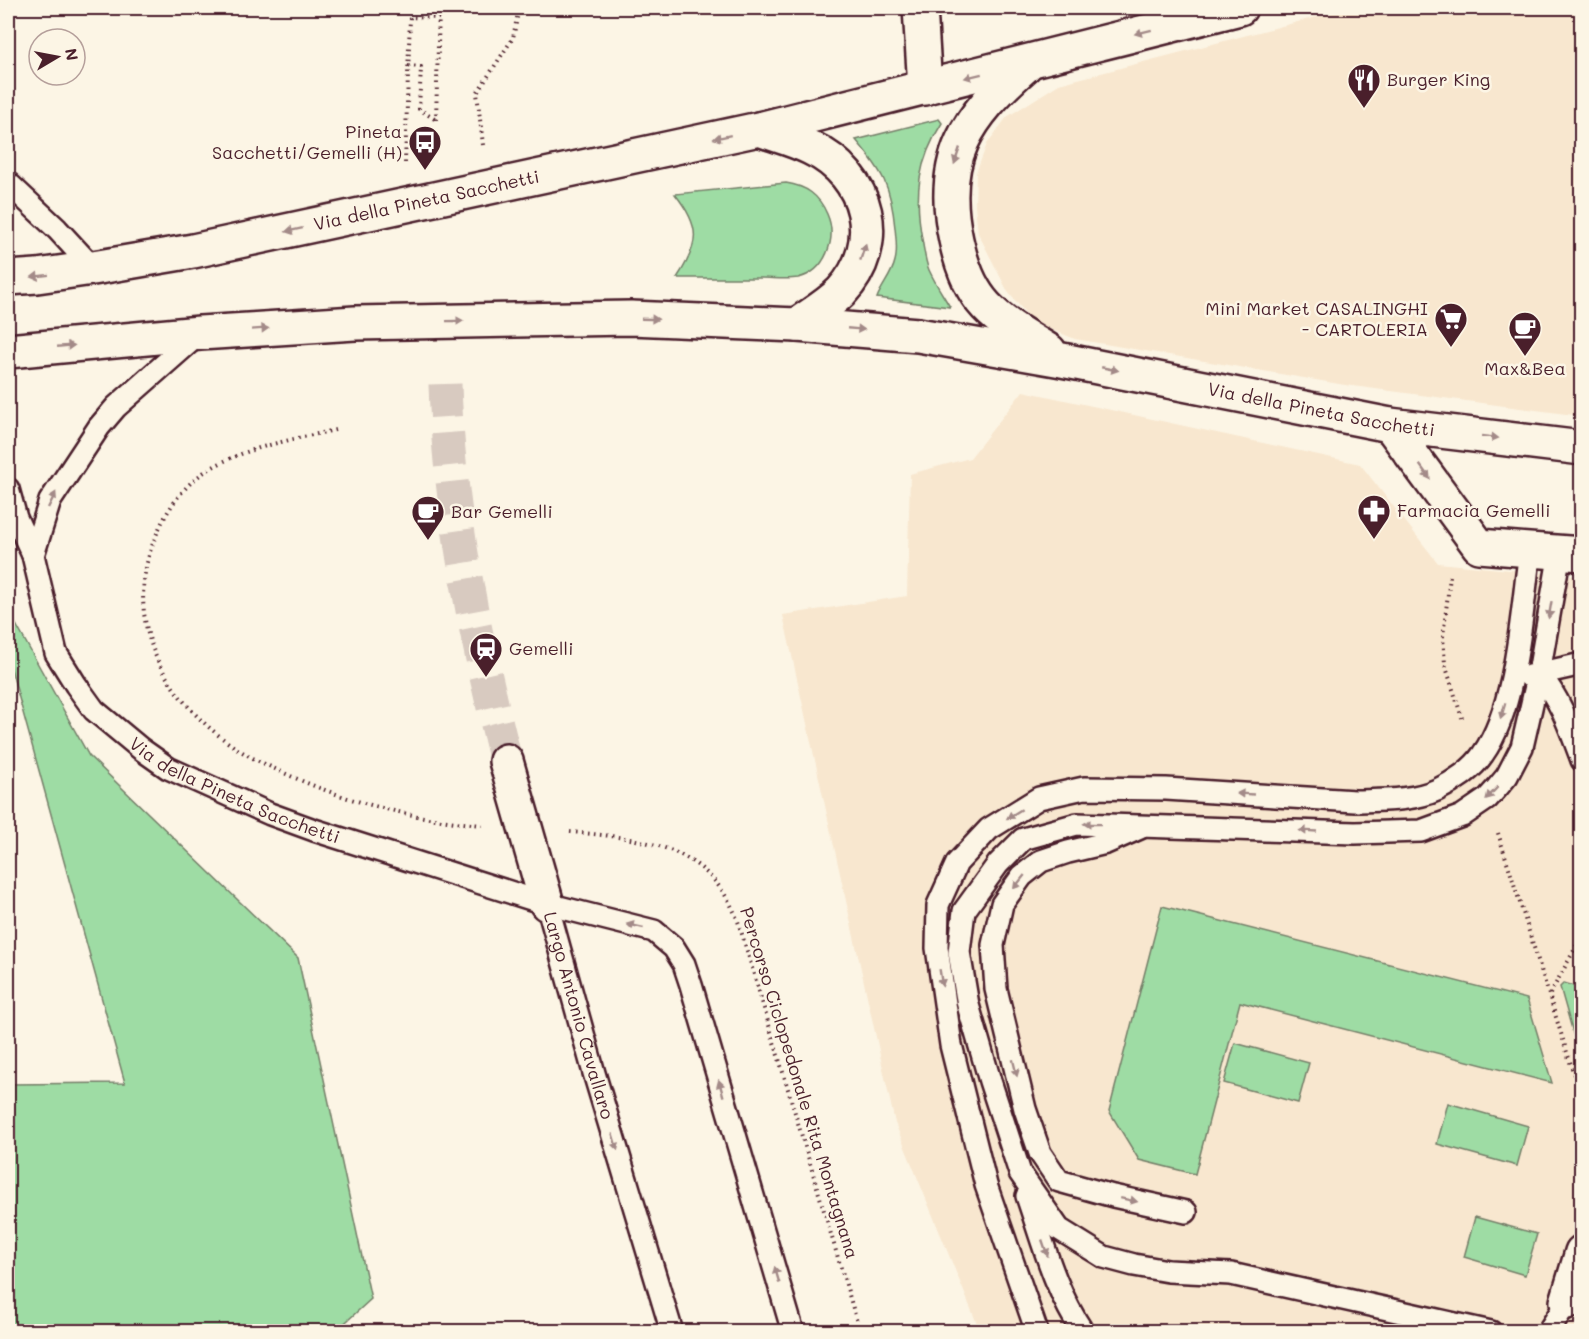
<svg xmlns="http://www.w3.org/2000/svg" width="1589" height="1339" viewBox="0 0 1589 1339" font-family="Mali,sans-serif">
<rect width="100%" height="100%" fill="#fcf5e5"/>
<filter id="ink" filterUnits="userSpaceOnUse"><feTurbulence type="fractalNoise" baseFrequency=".0167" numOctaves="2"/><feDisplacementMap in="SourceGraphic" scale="12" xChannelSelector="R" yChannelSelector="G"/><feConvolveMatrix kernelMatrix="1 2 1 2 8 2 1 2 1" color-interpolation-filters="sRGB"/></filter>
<g filter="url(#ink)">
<g fill="#f8e7cf">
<polygon points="1351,8 1581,8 1581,416 1345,385 1075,339 1033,322 1008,292 978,233 975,205 976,173 987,144 1007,117 1059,84"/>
<polygon points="1023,391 1360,464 1438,563 1581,577 1581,1331 980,1331 895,1123 783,615 907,596 910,474 970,458"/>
</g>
<g fill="#9edca4" stroke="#747e68" stroke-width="1.5">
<path d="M 939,119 L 942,123 C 918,161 914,194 922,239 C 924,249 925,261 929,270 C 935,283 943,295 950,307 L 877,298 C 882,285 892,275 895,261 C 898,251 896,238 895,228 C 891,186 883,172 856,140 Z"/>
<path d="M 786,183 C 806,186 819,195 827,214 C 838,239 825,272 798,278 C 787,280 772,278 761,278 C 733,278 705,278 677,278 C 700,243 701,227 675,194 Z"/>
<polygon points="8,610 89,756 298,958 371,1299 336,1331 8,1331 8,1084 125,1083 8,658"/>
<polygon points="1162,906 1527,999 1552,1083 1240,1002 1195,1174 1139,1160 1109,1111"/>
<polygon points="1564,983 1581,988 1581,1061 1560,987"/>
<polygon points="1235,1043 1309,1063 1298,1103 1224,1083"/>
<polygon points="1448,1103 1528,1126 1517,1166 1437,1144"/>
<polygon points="1475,1217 1537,1234 1525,1275 1464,1257"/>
</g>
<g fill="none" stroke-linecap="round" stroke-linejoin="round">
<path stroke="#d8cac0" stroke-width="33" stroke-dasharray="33 16" stroke-linecap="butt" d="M 445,384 C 449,512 475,637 506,761"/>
<defs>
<g id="lane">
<polyline points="8,183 57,229 93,268"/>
<path id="s1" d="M 8,489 L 16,518 L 33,555 L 56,653 L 76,685 L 94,710 L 141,749 L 168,768 L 270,814 L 314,830 L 547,904 L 654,931 L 674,948 L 684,964 L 691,985 L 793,1332"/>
<polyline points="33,555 50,501 99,427 116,407 200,333"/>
<path d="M 1539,673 C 1562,703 1569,726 1582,760"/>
<polyline points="1529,676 1582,664"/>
<polyline points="1140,828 1106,843 1068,852 1041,861 1022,876 1002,904 993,945 996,989 1025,1109 1040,1153 1059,1181 1113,1196 1186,1212"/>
<path id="s2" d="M 547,904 L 594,1073 L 672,1332"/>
<path d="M 1027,1196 C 1043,1242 1055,1291 1083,1332"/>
<path d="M 1037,1332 L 986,1185 L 951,1045 L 937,948 L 938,905 L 957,863 L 989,829 L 1039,798 L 1084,788 L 1166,789 L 1355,801 C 1381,800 1413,801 1437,790 C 1454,782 1473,769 1483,754 C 1517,707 1522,608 1530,550"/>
<polyline points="1491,1332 1231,1274 1168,1271 1134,1265 1104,1257 1059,1229 1020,1173 990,1081 968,1005 959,952 964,911 998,864 1023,839 1077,824 1355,833 1421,831 1462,816 1487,799 1497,788 1507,776 1522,747 1539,673 1560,552"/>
<polyline points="1548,1332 1567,1302 1580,1306"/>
</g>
<g id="street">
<polyline points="920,8 925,88"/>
<path d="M 759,129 C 776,135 795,140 811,148 C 869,175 886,244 841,292 C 828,305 812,314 797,325"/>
<polyline points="1390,425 1479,546 1582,554"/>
<polyline points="506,761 547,904"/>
<polyline points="1567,1302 1582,1252"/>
</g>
<g id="primary">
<path d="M 1026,65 C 967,117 938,158 956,240 C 961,263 970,289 986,306 C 1004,325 1027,337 1049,351"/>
<path id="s3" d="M 8,278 L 37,276 L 93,268 L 193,251 L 759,129 L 1240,8"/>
<path id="s4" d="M 8,351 L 200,333 L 355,323 L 631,318 L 797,325 L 918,335 L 1062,360 L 1390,425 L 1582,448"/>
</g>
</defs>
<use href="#lane" stroke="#4a1f2b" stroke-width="26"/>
<use href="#street" stroke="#4a1f2b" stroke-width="38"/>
<use href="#primary" stroke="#4a1f2b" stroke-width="38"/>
<g stroke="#4a1f2b" stroke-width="4" stroke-dasharray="1.5 4.5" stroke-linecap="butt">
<polyline points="408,66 421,67 419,109 436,120"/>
<polyline points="436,120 439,8"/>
<polyline points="483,145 477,93 513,38 519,8"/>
<polyline points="405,163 410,17 439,18"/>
<path d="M 335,430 C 291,440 245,447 206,471 C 185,484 168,508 158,531 C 119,616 161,696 233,746 C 252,759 273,768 293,777 C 354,804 416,819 482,825"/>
<polyline points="1450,576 1443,637 1445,664 1462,718"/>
<path d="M 570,832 C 643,838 711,845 739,924 L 860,1332"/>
<polyline points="1498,833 1582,1100"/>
<polyline points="1550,994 1582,936"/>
</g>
<use href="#lane" stroke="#fcf5e5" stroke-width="21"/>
<use href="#street" stroke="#fcf5e5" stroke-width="33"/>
<use href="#primary" stroke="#fcf5e5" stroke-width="33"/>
</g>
<defs><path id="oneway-solid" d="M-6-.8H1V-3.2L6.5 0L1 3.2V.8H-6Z" transform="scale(1.5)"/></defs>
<g fill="#a38a88">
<use href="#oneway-solid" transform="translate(1143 32) rotate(166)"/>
<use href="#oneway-solid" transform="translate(973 76) rotate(166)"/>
<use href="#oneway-solid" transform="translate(722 137) rotate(168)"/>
<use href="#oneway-solid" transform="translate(957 156) rotate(109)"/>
<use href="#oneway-solid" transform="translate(294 230) rotate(168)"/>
<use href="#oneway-solid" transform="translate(863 252) rotate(-72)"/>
<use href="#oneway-solid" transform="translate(40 276) rotate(173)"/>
<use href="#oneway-solid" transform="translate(650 319) rotate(2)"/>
<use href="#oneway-solid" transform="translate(455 321) rotate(-1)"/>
<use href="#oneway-solid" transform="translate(260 329) rotate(-4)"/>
<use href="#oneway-solid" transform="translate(856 329) rotate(5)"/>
<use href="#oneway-solid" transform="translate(66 346) rotate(-5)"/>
<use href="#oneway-solid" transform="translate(1110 369) rotate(11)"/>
<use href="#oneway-solid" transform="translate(1490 437) rotate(7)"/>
<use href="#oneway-solid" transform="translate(1425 472) rotate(54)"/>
<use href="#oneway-solid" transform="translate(52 500) rotate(-64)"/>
<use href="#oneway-solid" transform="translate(1550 610) rotate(100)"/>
<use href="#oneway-solid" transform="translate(1503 711) rotate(106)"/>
<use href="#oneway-solid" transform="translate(1492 793) rotate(134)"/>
<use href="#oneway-solid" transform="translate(1245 794) rotate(-177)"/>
<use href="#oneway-solid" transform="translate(1014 814) rotate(148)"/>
<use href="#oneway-solid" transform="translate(1092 824) rotate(-179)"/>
<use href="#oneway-solid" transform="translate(1308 831) rotate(-177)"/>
<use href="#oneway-solid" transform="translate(1019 882) rotate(129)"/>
<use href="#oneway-solid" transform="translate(635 926) rotate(-167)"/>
<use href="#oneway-solid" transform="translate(941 978) rotate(81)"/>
<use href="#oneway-solid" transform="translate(1015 1068) rotate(76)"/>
<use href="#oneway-solid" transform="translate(721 1088) rotate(-106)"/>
<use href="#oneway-solid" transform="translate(615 1142) rotate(73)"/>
<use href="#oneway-solid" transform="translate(1129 1200) rotate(12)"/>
<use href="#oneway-solid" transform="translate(1045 1248) rotate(71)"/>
<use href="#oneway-solid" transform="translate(777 1275) rotate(-106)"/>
</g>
</g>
<defs>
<symbol id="restaurant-pin" viewBox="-11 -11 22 30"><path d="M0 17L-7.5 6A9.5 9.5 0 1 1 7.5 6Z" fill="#4a1f2b" stroke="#fcf5e5"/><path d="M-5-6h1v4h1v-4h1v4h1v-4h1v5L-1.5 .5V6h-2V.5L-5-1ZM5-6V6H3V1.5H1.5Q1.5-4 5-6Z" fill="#fff"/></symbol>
<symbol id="bus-pin" viewBox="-11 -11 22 30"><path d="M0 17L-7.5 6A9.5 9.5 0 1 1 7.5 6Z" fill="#4a1f2b" stroke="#fcf5e5"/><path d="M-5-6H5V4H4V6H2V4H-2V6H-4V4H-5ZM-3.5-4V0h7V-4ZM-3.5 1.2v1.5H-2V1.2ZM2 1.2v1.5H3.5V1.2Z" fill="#fff"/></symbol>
<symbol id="supermarket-pin" viewBox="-11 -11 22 30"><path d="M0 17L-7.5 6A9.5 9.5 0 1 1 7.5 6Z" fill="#4a1f2b" stroke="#fcf5e5"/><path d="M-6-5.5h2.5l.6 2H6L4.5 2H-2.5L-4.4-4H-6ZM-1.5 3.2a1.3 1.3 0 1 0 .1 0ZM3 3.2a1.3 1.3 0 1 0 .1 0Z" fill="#fff"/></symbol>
<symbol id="cafe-pin" viewBox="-11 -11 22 30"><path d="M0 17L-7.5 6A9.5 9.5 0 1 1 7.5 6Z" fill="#4a1f2b" stroke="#fcf5e5"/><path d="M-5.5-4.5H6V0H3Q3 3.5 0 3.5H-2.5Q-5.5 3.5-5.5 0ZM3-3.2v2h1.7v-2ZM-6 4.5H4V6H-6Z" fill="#fff"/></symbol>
<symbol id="pharmacy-pin" viewBox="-11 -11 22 30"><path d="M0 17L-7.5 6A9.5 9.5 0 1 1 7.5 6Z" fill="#4a1f2b" stroke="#fcf5e5"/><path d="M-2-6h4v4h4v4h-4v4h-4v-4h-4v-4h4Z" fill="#fff"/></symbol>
<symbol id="station-pin" viewBox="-11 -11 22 30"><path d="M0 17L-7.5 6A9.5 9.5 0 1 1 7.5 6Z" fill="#4a1f2b" stroke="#fcf5e5"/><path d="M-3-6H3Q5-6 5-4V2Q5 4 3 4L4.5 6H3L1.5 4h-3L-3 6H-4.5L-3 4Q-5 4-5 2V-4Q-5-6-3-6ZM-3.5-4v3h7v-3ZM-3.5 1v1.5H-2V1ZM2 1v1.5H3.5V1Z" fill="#fff"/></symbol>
</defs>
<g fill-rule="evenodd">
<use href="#restaurant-pin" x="1345" y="61" width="38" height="52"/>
<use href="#bus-pin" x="406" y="123" width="38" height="52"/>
<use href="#supermarket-pin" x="1432" y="300" width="38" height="52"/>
<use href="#cafe-pin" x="1506" y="309" width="38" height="52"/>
<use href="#pharmacy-pin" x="1355" y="492" width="38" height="52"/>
<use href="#cafe-pin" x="409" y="493" width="38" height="52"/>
<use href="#station-pin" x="467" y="630" width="38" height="52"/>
</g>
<g text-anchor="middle" stroke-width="5" stroke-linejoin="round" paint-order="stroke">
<g font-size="18" fill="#4a1f2b" stroke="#fcf5e5" text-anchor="start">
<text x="1387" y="86">Burger King</text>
<text x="402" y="138" text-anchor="end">Pineta<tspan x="402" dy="21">Sacchetti/Gemelli (H)</tspan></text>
<text x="1428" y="315" text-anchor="end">Mini Market CASALINGHI<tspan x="1428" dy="21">- CARTOLERIA</tspan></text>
<text x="1525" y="375" text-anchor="middle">Max&amp;Bea</text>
<text x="1397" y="517">Farmacia Gemelli</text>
<text x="451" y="518">Bar Gemelli</text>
<text x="509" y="655">Gemelli</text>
</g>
<g font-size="18" fill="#4a1f2b" stroke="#fcf5e5">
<text dy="6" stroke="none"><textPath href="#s3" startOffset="426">Via della Pineta Sacchetti</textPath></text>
<text dy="6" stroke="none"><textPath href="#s4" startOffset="1322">Via della Pineta Sacchetti</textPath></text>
<text dy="6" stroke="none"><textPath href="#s1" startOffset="404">Via della Pineta Sacchetti</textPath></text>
<text dy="6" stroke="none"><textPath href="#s2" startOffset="116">Largo Antonio Cavallaro</textPath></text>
<text transform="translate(799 1083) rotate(73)" y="6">Percorso Ciclopedonale Rita Montagnana</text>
</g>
</g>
<rect width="1589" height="1339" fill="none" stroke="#fcf5e5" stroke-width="30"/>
<rect x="15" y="15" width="1559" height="1309" fill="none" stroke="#4a1f2b" stroke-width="2" filter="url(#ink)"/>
<g transform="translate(57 57) rotate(80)"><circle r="28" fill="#fcf5e5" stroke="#b59f9b" stroke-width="1.5"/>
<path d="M0-4.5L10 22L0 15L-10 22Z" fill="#4a1f2b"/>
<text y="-9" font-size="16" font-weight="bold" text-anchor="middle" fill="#4a1f2b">N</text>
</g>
</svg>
